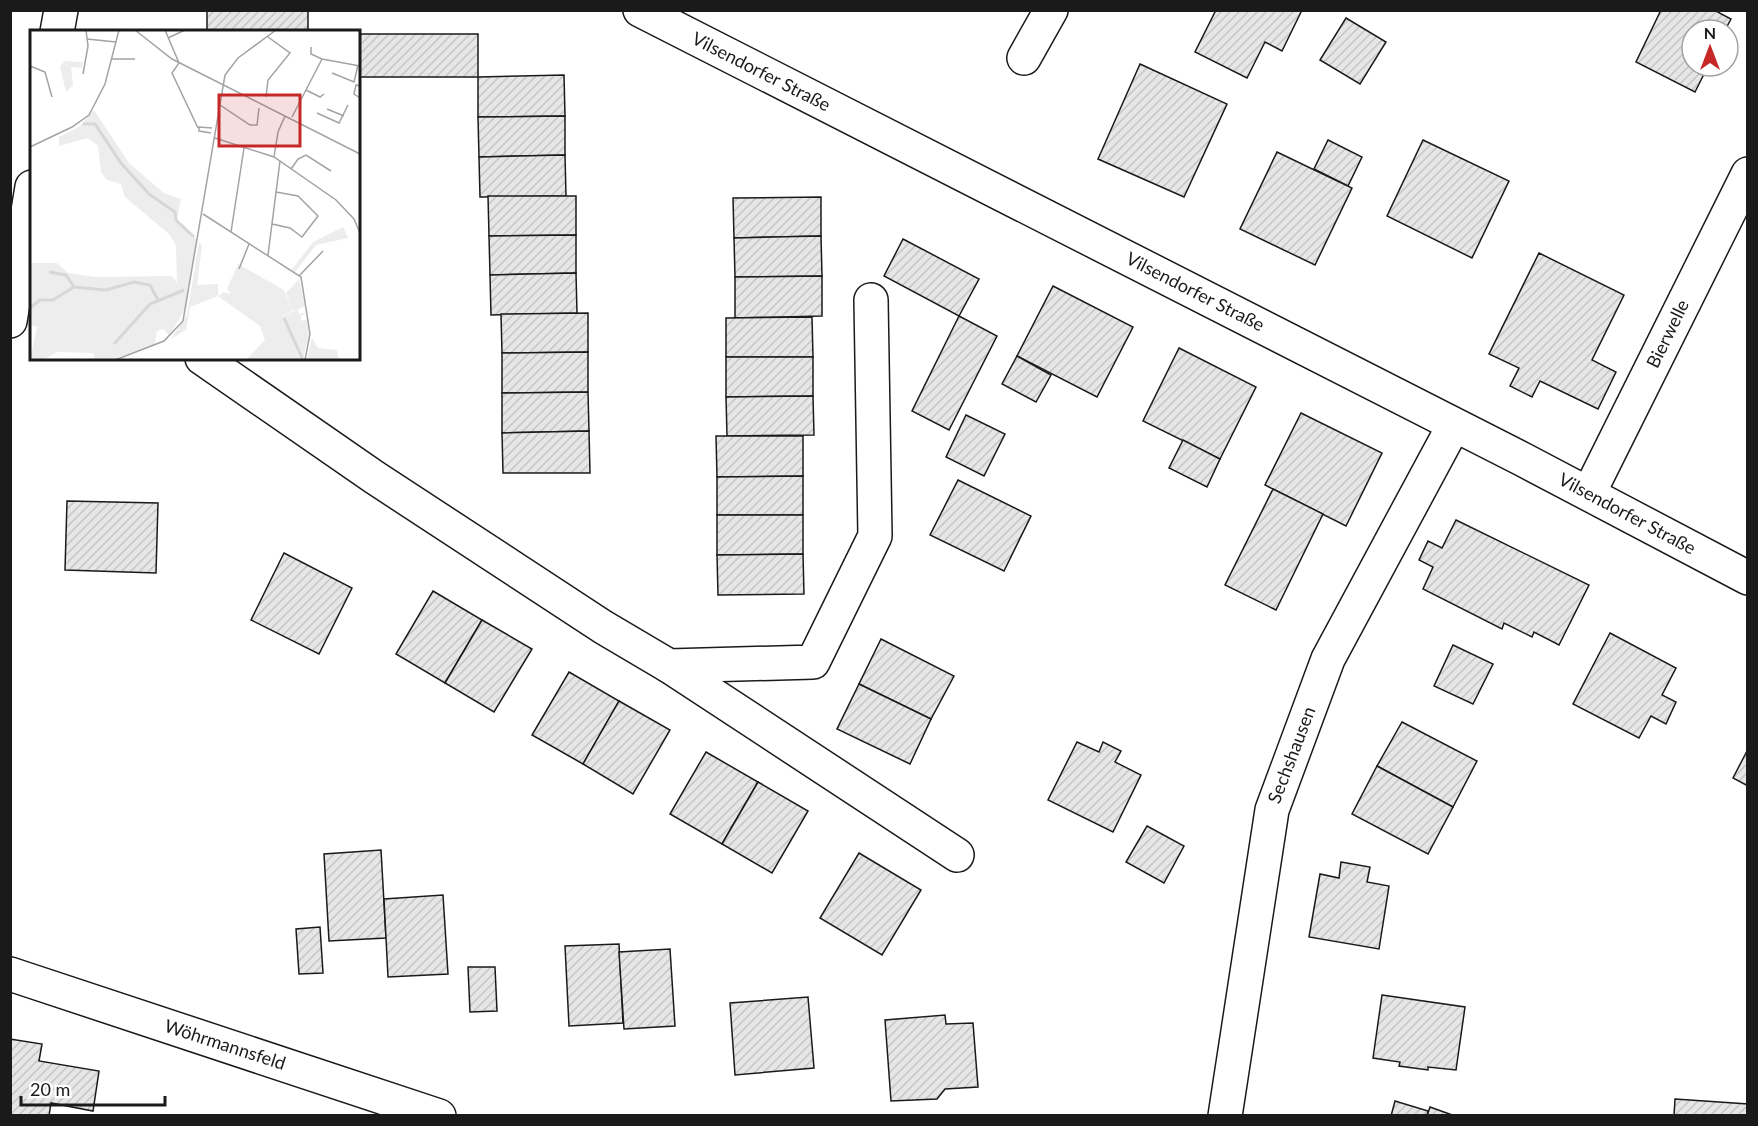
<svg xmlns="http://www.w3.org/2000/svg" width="1758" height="1126" viewBox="0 0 1758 1126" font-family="Lato,sans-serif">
<defs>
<pattern id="building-hatch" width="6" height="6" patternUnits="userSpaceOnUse" patternTransform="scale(1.5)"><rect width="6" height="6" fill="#e6e6e6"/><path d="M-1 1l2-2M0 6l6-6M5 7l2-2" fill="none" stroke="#c5c5c5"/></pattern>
</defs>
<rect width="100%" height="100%" fill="#fff"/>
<g fill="url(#building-hatch)" stroke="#1a1a1a" stroke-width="1.5">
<polygon points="207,10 317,10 317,11 308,11 308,32 207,32"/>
<polygon points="1216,10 1302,10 1282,51 1265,42 1247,78 1195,52"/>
<polygon points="1661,10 1714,10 1731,19 1725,30 1692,30 1692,66 1708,66 1695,92 1636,62"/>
<polygon points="1346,18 1386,42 1360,84 1320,60"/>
<rect x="358" y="34" width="120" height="43"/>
<polygon points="1140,64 1227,104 1184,197 1098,159"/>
<polygon points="564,75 565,116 478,117 478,77"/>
<polygon points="565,116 565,155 479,157 478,117"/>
<polygon points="1328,140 1362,157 1348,186 1314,169"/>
<polygon points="1423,140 1509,181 1472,258 1387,216"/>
<polygon points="1277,152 1352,188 1315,265 1240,229"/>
<polygon points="565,155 566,196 480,197 479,157"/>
<polygon points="488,196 576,196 576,235 489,236"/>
<polygon points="821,197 821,236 734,238 733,198"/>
<polygon points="576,235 576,273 490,275 489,236"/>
<polygon points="821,236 822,276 735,277 734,238"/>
<polygon points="903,239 979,279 959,316 884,276"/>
<polygon points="1539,253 1624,295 1592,360 1616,372 1598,409 1540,381 1532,397 1510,386 1519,368 1489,354"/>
<polygon points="576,273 577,313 491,315 490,275"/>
<polygon points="822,276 822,316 735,318 735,277"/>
<polygon points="1053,286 1133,327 1097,397 1017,356"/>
<polygon points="588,313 588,352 502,353 501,314"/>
<polygon points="959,316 997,336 949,430 912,411"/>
<polygon points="812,317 813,357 726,357 726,318"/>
<polygon points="1179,348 1256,387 1220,459 1143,421"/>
<polygon points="588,352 588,392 502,393 502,353"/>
<polygon points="1017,356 1051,375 1036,402 1002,384"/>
<polygon points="726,357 813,357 813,396 726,397"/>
<polygon points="588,392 589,431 502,433 502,393"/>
<polygon points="813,396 814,435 727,436 726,397"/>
<polygon points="1301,413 1382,453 1346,526 1265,485"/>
<polygon points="966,415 1005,434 984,476 946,457"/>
<polygon points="589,431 590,473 503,473 502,433"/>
<polygon points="716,436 803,436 803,476 717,477"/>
<polygon points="1183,440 1220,459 1207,487 1169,468"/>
<polygon points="803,476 803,515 717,515 717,477"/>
<polygon points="958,480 1031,516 1004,571 930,535"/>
<polygon points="1273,489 1323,514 1276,610 1225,585"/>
<polygon points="67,501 158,503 156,573 65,570"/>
<polygon points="717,515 803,515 803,554 717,555"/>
<polygon points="1456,520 1589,585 1559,645 1534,632 1532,637 1504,623 1502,629 1423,589 1433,567 1419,560 1428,541 1442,548"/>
<polygon points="284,553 352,588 319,654 251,620"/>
<polygon points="803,554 804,594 718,595 717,555"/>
<polygon points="433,591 482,620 445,683 396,654"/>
<polygon points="482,620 532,649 494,712 445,683"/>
<polygon points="1610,633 1676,668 1662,695 1676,702 1666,724 1651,716 1639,738 1573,704"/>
<polygon points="881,639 954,676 931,719 859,684"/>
<polygon points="1453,645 1493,664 1473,704 1434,686"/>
<polygon points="569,672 619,701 583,764 532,735"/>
<polygon points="859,684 931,719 910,764 837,729"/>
<polygon points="619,701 670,730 633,794 583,764"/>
<polygon points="1402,722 1477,761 1453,807 1377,766"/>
<polygon points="1077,742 1099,752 1103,742 1121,751 1115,762 1141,775 1113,832 1048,800"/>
<polygon points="1748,749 1748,786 1733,778"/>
<polygon points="706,752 758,782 722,844 670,814"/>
<polygon points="1377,766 1453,807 1428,854 1352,814"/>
<polygon points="758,782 808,811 772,873 722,844"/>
<polygon points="1147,826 1184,846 1164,883 1126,862"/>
<polygon points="381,850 386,938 329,941 324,854"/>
<polygon points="859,853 921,890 882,955 820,918"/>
<polygon points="1341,862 1370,867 1367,882 1389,886 1379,949 1309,937 1320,874 1339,878"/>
<polygon points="443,895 448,974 388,977 384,899"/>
<polygon points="320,927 323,973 299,974 296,929"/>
<polygon points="619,944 623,1023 569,1026 565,946"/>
<polygon points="670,949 675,1026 624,1029 619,952"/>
<polygon points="468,967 495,967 497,1011 470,1012"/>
<polygon points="1382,995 1465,1007 1456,1070 1428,1067 1428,1070 1399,1066 1400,1062 1373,1058"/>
<polygon points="808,997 814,1068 735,1075 730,1003"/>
<polygon points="945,1015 946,1024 973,1023 978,1087 945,1089 937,1099 891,1101 885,1020"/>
<polygon points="10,1039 42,1044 39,1061 99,1071 93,1111 51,1103 49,1116 10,1116"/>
<polygon points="1675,1099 1748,1104 1748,1116 1674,1116"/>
<polygon points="1395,1101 1428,1111 1427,1116 1391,1116"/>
<polygon points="1430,1107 1455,1116 1427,1116"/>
</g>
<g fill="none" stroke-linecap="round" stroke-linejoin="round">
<defs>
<g id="minor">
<polyline points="57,32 61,10"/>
<polyline points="1024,58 1051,10"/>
<polyline points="10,321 32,187"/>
<polyline points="202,358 374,477 603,627 669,666 813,662 875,536 871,300"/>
<polyline points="1589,493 1748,174"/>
<polyline points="669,666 957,855"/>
<polyline points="10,974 439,1116"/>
<polyline points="1225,1116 1272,810 1328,659 1454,425"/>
</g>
<polyline id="major" points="640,10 1522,459 1748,578"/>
</defs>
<use href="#minor" stroke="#1a1a1a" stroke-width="36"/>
<use href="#major" stroke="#1a1a1a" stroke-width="36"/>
<use href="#minor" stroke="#fff" stroke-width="33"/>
<use href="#major" stroke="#fff" stroke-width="33"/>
</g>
<g text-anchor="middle" stroke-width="4.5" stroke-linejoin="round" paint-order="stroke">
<g font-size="18" fill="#1a1a1a" stroke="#fff">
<text transform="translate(761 72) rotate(27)" y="6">Vilsendorfer Straße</text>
<text transform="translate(1195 292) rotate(27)" y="6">Vilsendorfer Straße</text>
<text transform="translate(1668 334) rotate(-64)" y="6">Bierwelle</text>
<text transform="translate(1627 514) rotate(28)" y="6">Vilsendorfer Straße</text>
<text transform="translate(1292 755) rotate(-69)" y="6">Sechshausen</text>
<text transform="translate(225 1045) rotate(18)" y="6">Wöhrmannsfeld</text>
</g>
</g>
<g transform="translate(30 30)">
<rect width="330" height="330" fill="#fff"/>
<path d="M 35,31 L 53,32 L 52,38 L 41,37 L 43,55 L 36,62 L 30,36 ZM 313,197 L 318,208 L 286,215 L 265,242 L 262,239 L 283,212 ZM 269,249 L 275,276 L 262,281 L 256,263 ZM 154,281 L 139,306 L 134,299 L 127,301 L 125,314 L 114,318 L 129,299 Z" fill="#ededed"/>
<path d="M 64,80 L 99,133 L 134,163 L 151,169 L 147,190 L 167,210 L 154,281 L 129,299 L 114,318 L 81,330 L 65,330 L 63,323 L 27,322 L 13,330 L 0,330 L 7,297 L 0,295 L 0,233 L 27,233 L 38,243 L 66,247 L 142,246 L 147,253 L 146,216 L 140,205 L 95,167 L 91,154 L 77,150 L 71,142 L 68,116 L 58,108 L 29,116 L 29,107 L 49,97 ZM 169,212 L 172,216 L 167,255 L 188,254 L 188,266 L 160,277 L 156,300 L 141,309 L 157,285 ZM 275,276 L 268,280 L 269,284 L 276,282 L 271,286 L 271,291 L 277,289 L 279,305 L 273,329 L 253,286 ZM 282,308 L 288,318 L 307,320 L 309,330 L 277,330 Z" fill="#ededed"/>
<path d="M 208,234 L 254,260 L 262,281 L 253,286 L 274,330 L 216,330 L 235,310 L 230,296 L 188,266 L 194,262 L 201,264 L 197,259 Z" fill="#ededed"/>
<path fill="none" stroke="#d7d7d7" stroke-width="3" d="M 53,94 L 65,94 L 91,133 L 119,164 L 145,182 L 146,190 L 164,207M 19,242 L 36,245 L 44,257M 0,278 L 10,270 L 23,270 L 44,257 L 76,260 L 104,252 L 120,255 L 128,270M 254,288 L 273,330M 84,314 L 120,274 L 154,260"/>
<path fill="none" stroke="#a3a3a3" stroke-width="1.5" d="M 105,0 L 142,29 L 330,124M 135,0 L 149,33 L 142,43 L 168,98M 138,8 L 155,0M 57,9 L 86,12M 281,17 L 281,24 L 292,29 L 330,36M 81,29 L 105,29M 0,36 L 15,42 L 22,67M 302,43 L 324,52 L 328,35M 53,44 L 58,16 L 56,0M 330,56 L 326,55 L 324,64 L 330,68M 276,60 L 290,67 L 294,64M 236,67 L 238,50 L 260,23 L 238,7M 190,75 L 220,95 L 227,95 L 229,78M 297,79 L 314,86M 287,83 L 309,93 L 318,75M 262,87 L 292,29M 181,103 L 169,101 L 169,97 L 182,98M 185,108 L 244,127 L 306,170 L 324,189 L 330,203M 0,117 L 42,97 L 59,85 L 75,54 L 89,0M 244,127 L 248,102 L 255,86M 261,139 L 268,129 L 276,125 L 301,141M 173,184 L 271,247 L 280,304 L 275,330M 242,194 L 260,198 L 272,207 L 288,186 L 268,166 L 246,162M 201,202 L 214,118M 238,225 L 250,131M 209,239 L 219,214M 269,246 L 293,221M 85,330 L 134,311 L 153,291 L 195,45 L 208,28 L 246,0"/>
<path fill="#c62828" fill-opacity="0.15" stroke="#c62828" stroke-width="3" d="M 189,65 L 270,65 L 270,116 L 189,116 Z"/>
<rect width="330" height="330" fill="none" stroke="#1a1a1a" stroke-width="3"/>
</g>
<rect width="1758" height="1126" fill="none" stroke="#1a1a1a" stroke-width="24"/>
<g transform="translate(1710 48)"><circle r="28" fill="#ffffff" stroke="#a3a3a3" stroke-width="1.5"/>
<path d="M0-4.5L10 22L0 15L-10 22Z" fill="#c62828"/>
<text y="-9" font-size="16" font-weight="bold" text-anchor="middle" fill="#1a1a1a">N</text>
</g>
<path d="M21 1096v9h144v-9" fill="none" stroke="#1a1a1a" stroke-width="3"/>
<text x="30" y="1096" font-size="18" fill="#1a1a1a" stroke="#ffffff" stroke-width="4.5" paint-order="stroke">20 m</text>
</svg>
